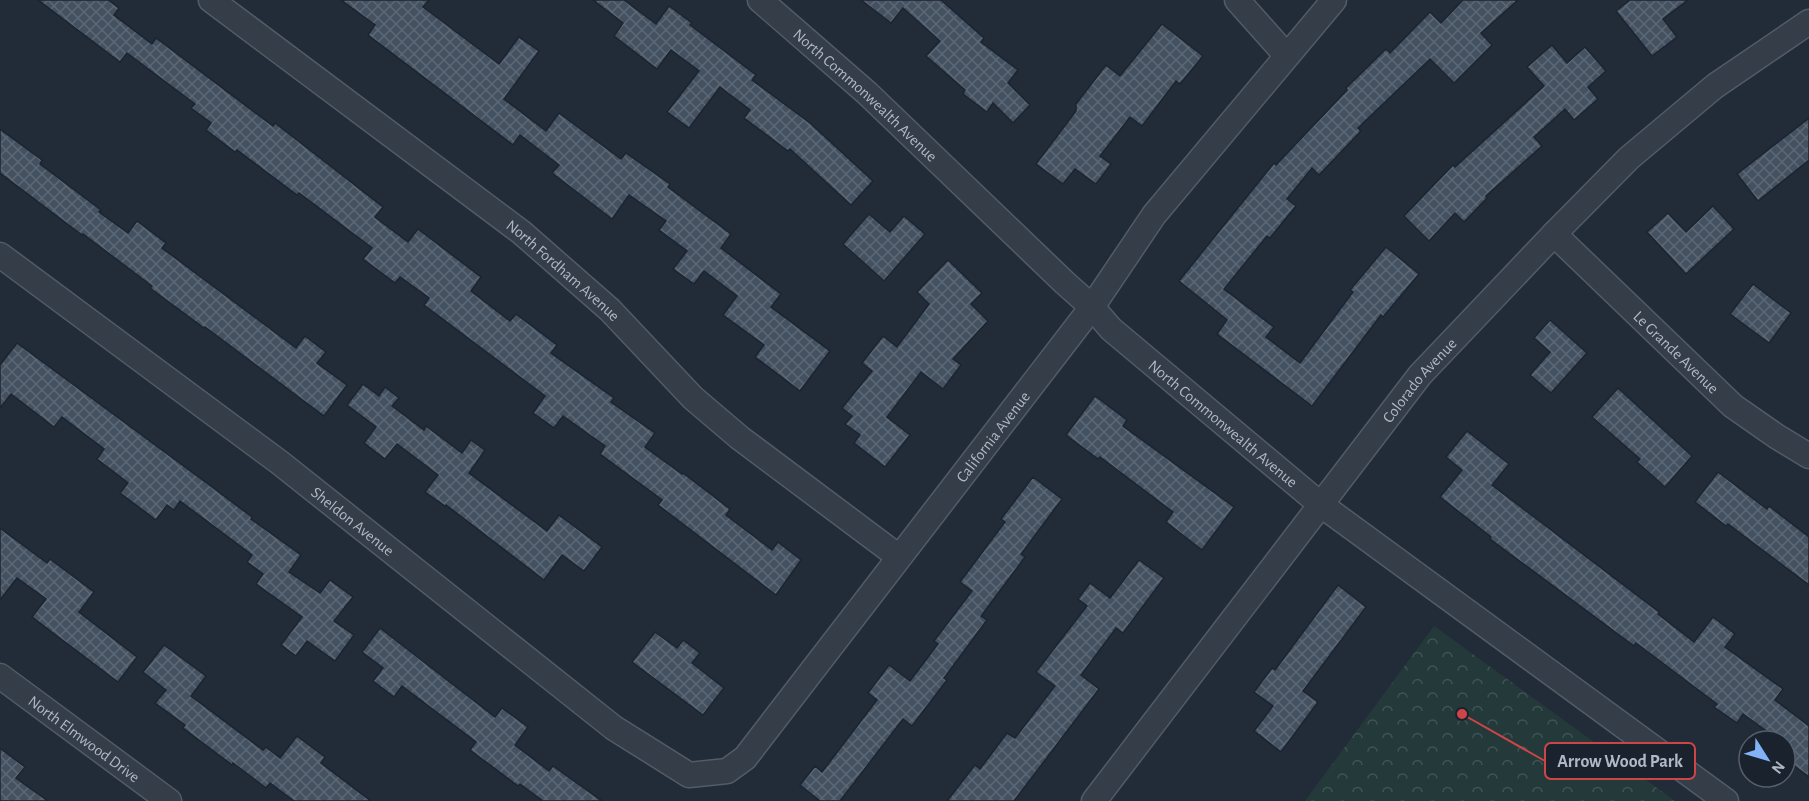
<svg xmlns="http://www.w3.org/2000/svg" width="1809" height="801" viewBox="0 0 1809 801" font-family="'Alegreya Sans',sans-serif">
<defs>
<pattern id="forest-crowns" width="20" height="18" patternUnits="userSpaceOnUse" patternTransform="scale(1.5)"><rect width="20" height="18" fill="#24393a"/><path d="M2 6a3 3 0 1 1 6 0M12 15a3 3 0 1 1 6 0" fill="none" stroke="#415455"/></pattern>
<pattern id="building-cross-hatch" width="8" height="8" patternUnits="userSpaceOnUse" patternTransform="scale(1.5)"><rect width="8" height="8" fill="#445160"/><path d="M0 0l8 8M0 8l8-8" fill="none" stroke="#5c6875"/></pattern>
</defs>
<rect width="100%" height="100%" fill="#212c38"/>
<polygon fill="url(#forest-crowns)" points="1434,626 1675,801 1305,801"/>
<g fill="url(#building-cross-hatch)" stroke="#1c242f" stroke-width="1.5">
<polygon points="38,0 108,0 119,8 114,15 152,44 156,38 273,126 275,123 383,207 375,217 408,242 418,229 481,277 471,291 510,321 516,314 557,345 551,353 614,398 611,402 655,433 645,447 682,474 683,473 730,509 726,515 772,550 778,542 801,560 776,595 658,505 662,500 600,454 605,446 563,416 554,428 533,413 545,396 424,305 429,298 400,277 395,283 363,259 372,248 299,193 297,195 237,150 235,152 206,130 211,123 191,108 195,104 127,53 120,62"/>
<polygon points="341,0 429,0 423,7 499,64 519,37 539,51 504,99 546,131 559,113 621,159 626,153 670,184 668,187 731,234 721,248 781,294 771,307 830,351 800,391 755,357 764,345 723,315 737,296 704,271 694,284 673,269 687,251 659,230 666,221 629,195 612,219 552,173 559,165 520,135 513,145 368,35 375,25"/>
<polygon points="593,0 624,0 656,24 669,6 692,23 690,25 756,75 752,80 810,123 873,181 851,205 790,149 788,151 744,118 750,110 720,87 689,128 667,112 699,71 671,50 657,69 614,36 623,23"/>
<polygon points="861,0 941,0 984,38 981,42 1018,70 1008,83 1030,105 1013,123 993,103 987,112 963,94 965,90 926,56 940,41 903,8 891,23"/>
<polygon points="1463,0 1518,0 1481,33 1492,45 1454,83 1430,59 1358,128 1361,131 1319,175 1312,168 1287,199 1296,206 1270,238 1267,236 1224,289 1274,327 1266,337 1300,363 1353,292 1350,290 1386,247 1419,274 1383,317 1381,315 1312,406 1217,334 1227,320 1179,281 1274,163 1276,165 1347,90 1346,88 1386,49 1390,53 1430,12 1441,23"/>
<polygon points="1630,0 1688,0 1663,19 1677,37 1652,56 1616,11"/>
<polygon points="1162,24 1203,56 1180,84 1176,81 1142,126 1130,117 1100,156 1111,164 1096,184 1075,169 1063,184 1036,164 1076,111 1076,104 1106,65 1120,76"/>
<polygon points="1552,45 1567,63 1585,47 1606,71 1588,87 1598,99 1574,120 1565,109 1534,137 1542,146 1486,196 1487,198 1464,222 1455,213 1429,241 1404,216 1453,165 1455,167 1544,86 1527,67"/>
<polygon points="1809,118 1809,160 1758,201 1737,174"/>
<polygon points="0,129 42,160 40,164 101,210 99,212 128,233 137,221 166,243 162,248 296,348 305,336 326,352 317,363 347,385 324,416 205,327 204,328 150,288 152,286 83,234 82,235 0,173"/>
<polygon points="1713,206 1734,229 1686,274 1647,232 1668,213 1686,232"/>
<polygon points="869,214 890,232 904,216 925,234 884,281 843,244"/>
<polygon points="948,260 982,293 971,304 988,321 953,359 961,365 943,389 921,372 887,417 910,435 885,467 854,443 860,435 845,424 852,416 842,408 872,371 862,363 883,336 897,347 929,304 917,292"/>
<polygon points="1753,284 1791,313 1769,343 1730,314"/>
<polygon points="1550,320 1587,353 1551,393 1530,375 1550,352 1534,338"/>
<polygon points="17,343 208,484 252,517 251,519 301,555 289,572 320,593 330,580 353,597 334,621 354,635 335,661 307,641 296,656 281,645 302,617 256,584 263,574 247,562 252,555 180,501 174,510 167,505 156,520 120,493 128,483 97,459 104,449 62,417 54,427 11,394 0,408 0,365"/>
<polygon points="363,384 379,396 385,387 399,398 392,406 424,430 426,426 462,453 471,440 485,450 469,473 547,531 559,515 602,547 584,571 562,555 544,580 446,505 445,506 425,492 438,475 397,444 385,459 364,443 376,427 347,405"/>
<polygon points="1618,388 1692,456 1665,487 1637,462 1640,459 1592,417"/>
<polygon points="1095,396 1127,420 1123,426 1234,507 1202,550 1166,522 1173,512 1100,457 1098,459 1066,435"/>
<polygon points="1467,431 1509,464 1492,485 1659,612 1658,614 1694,642 1713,617 1735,634 1725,647 1783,689 1775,700 1809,726 1809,777 1785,759 1785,741 1780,741 1743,714 1737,723 1714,707 1717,704 1636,643 1634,646 1521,562 1490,539 1491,537 1440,497 1462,470 1446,457"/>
<polygon points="1718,472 1767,509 1769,506 1809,537 1809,585 1728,524 1726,526 1695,502"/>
<polygon points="1033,477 1062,499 1021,554 1025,557 981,616 987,620 944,678 947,680 912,726 903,719 840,801 820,801 800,785 815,766 822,772 877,700 868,693 889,665 910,681 938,644 934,641 972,591 960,582 1005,522 1001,519"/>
<polygon points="0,528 47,563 50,559 94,592 79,612 137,657 118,682 32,617 46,599 17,578 0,600"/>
<polygon points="1139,560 1164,578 1123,633 1116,628 1081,675 1099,689 1014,801 947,801 975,765 980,769 1007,733 1015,738 1055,686 1036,672 1087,606 1078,599 1090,583 1110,598"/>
<polygon points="1338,585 1366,607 1303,691 1318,702 1281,752 1254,731 1273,706 1254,692 1272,668 1275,670"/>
<polygon points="380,628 495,717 502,708 528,727 515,745 549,771 553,766 602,801 543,801 520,784 518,786 470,750 476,742 402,686 394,697 373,681 383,668 362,652"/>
<polygon points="655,632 677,648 683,640 700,653 692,663 724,688 703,715 632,662"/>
<polygon points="164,645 206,676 191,696 263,750 266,747 280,758 297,736 325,757 321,763 371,801 294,801 270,783 266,788 233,763 232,765 183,728 185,725 155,703 166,690 143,672"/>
<polygon points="0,748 25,767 16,778 48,801 0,801"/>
</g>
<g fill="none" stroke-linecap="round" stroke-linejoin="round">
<defs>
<g id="street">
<path id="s1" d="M 211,0 L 521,232 L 610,310 L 693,398 L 740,438 L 899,557"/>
<path id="s2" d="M 760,0 L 867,93 L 1065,283 L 1092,307 L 1111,329 L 1320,504 L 1726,801"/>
<polyline points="1237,0 1286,55"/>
<path id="s3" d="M 1554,234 L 1733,406 L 1776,436 L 1809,456"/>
<path id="s4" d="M 0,255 L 279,462 L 614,728 L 689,775 L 727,771 L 745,758 L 1092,307 L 1154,215 L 1334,0"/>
<path id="s5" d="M 0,676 L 169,801"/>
<path id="s6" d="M 1094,801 L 1420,375 L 1554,234 L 1629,158 L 1715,86 L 1809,22"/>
</g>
</defs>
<use href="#street" stroke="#525b66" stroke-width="27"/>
<use href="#street" stroke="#353d49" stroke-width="24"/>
</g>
<g text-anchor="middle" stroke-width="6" stroke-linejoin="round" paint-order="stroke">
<g font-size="16" fill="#afb8c5" stroke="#1a222d">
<text dy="6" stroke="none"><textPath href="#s2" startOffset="142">North Commonwealth Avenue</textPath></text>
<text dy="6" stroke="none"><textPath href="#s1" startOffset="444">North Fordham Avenue</textPath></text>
<text dy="6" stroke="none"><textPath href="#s3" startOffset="170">Le Grande Avenue</textPath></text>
<text dy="6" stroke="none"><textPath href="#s6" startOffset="532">Colorado Avenue</textPath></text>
<text dy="6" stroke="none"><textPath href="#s2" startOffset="628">North Commonwealth Avenue</textPath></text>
<text dy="6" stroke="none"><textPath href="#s4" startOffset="1330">California Avenue</textPath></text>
<text dy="6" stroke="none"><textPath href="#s4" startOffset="442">Sheldon Avenue</textPath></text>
<text dy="6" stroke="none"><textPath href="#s5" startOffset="105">North Elmwood Drive</textPath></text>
</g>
</g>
<path fill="none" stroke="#ce4547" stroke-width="2" d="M1462 714L1545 761"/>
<circle fill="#ce4547" stroke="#1a222d" stroke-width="2" cx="1462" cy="714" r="6"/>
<rect fill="#1a222d" stroke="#ce4547" stroke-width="2" x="1545" y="743" width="150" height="36" rx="6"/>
<g font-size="18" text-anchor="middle" font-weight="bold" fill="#afb8c5">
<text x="1620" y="767">Arrow Wood Park</text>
</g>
<g transform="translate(1767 759) rotate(127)"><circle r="28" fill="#1a222d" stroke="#565e6a" stroke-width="1.5"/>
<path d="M0-4.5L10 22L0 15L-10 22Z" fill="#83b2f6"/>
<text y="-9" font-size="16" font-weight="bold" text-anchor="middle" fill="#afb8c5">N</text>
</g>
</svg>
